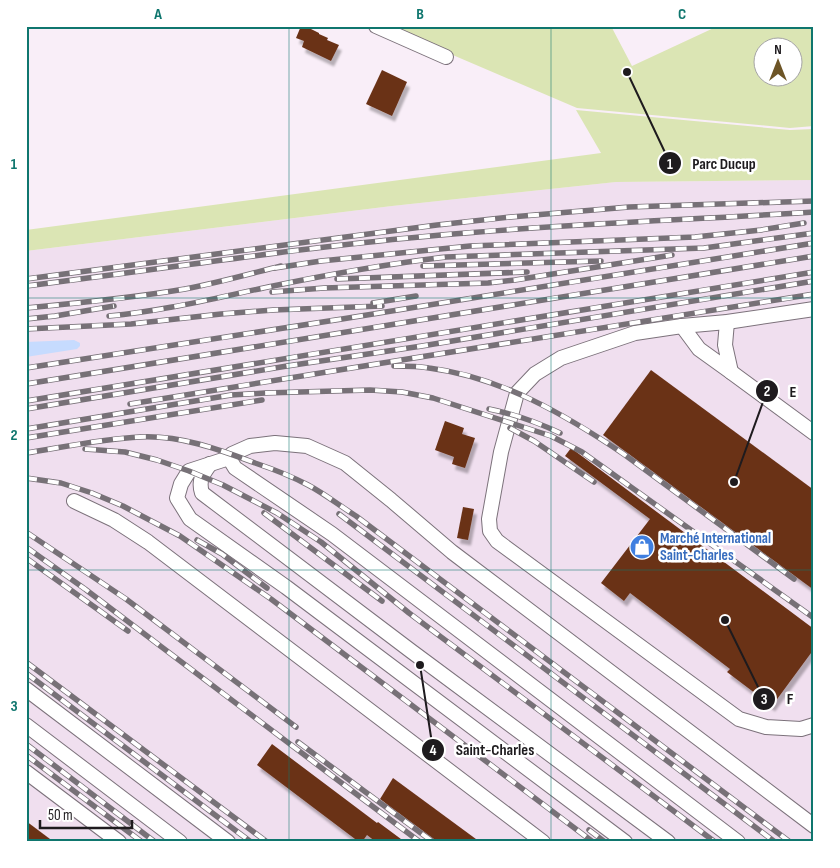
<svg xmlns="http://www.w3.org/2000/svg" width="840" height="868" viewBox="0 0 840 868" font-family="'Sofia Sans Condensed',sans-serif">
<defs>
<filter id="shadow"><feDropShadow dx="3" dy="5.5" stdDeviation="1" flood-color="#0004"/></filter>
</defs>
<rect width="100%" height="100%" fill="#f9eef8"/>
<polygon fill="#f0dfef" points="814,180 814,842 26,842 26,251 392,206 616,182"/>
<g fill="#dbe5b4" fill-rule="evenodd">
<path d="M 385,26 L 611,26 L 632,66 L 718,26 L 814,26 L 814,126 L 790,128 L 577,108 ZM 762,48 L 792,48 L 792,78 L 762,78 Z"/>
<polygon points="576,110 790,130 814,129 814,180 616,182 392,206 26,251 26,230 601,153"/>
</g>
<polygon fill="#c6dbfe" points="74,340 80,343 80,346 77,349 26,357 26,342"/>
<g fill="#6a3219" filter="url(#shadow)">
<polygon points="301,26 305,26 319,33 319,34 328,38 327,40 339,45 331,61 302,47 304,41 296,38"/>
<polygon points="382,70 407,82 392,116 366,104"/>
<polygon points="651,370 814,490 814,590 603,435"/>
<polygon points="445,421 464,428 462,434 475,438 465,468 452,464 454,457 435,450"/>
<polygon points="571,448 814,629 814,649 772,706 727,672 730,669 630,593 624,601 601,583 650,519 565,456"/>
<polygon points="463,507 474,509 468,540 457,538"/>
<polygon points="272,744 377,823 378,822 405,842 376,842 367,835 362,842 359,842 257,765"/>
<polygon points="393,778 480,842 438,842 380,799"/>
<polygon points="26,821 54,842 26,842"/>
</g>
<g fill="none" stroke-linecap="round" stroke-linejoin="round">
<defs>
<g id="minor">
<polyline points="376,26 446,57"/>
<polyline points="814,309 727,322 682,326 635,333 561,358 535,374 517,393 501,452 489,519 490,531 497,541 739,719 766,727 801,729 814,725"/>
<polyline points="682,326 699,349 731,372 725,345 727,322"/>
<polyline points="731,372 814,433"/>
<polyline points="229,458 189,471 181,484 177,498 190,519 286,587 625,842"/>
<path d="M 210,464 C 203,474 198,480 202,493 L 411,651 L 668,842"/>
<polyline points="74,501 114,520 148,542 543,842"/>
<polyline points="26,689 228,842"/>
<polyline points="26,725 180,842"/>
<polyline points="26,772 119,842"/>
<polyline points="738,842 332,534 235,468 229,458 232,454 250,446 275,443 307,446 345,463 391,500 452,552 814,826"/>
</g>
</defs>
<use href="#minor" stroke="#7c727b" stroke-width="16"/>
<use href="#minor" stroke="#fff" stroke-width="14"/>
<defs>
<g id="rail">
<polyline points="423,266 601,261"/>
<polyline points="275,268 321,261 470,246 695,237 761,230 804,223"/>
<polyline points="26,279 437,225 511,217 629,207 814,201"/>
<polyline points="337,279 527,272"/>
<path d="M 26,286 C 164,269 302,247 441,235 C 565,224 689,220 814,212"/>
<polyline points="272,292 324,288 488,283 515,280 672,255"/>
<polyline points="373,303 416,296"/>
<path d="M 26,308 C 79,303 132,298 185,289 C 217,283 249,274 281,266"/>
<path d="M 109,316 C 165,311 219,297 273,286 C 331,274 387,264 446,257 L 704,248 L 814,233"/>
<polyline points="26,319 55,316 114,306"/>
<polyline points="26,329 131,324 221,314 273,310 382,306"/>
<path d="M 394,366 C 406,366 418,366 429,368 C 501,377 566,415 625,455 L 794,579"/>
<polyline points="26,368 342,319 814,243"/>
<polyline points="26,384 814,256"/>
<polyline points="26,401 814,272"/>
<polyline points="130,404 339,370 814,294"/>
<polyline points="26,409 287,366 422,346 814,281"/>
<path d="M 489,409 C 514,414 537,422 560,433"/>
<polyline points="510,428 534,441 594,482"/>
<polyline points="26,429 231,395 265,393 370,390 402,392 433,398 551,436 582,452 814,618"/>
<polyline points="26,438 262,400"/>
<polyline points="85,449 125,452 157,460 189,471 223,485 277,513 321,542 409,613 715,842"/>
<path d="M 26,453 C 64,447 102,439 140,437 C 180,435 218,449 255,463 C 273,469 291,476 308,485 C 325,494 340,506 356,516 L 790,842"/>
<polyline points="26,478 61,483 92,493 123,506 180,536 271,599 593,842"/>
<polyline points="264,513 382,601"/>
<polyline points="339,514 775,842"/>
<polyline points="26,532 126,599 296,727"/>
<polyline points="197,540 222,554 267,588"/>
<polyline points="26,547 85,589 319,766 420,842"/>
<polyline points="26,558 128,631"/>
<polyline points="26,662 267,842"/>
<polyline points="26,673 251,842"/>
<polyline points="298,742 433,842"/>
<polyline points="26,744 155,842"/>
<polyline points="26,755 142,842"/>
<polyline points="589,830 605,842"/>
</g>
</defs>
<use href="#rail" stroke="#777177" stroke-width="5.5"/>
<use href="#rail" stroke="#fff" stroke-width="4" stroke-dasharray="11" stroke-linecap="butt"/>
</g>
<path fill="none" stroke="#0f766e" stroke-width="1" stroke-opacity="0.55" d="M 289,26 L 289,842M 551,26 L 551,842M 26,298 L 814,298M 26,570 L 814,570"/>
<defs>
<symbol id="shop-disc" viewBox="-11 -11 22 22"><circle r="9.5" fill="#3f7fe0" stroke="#fff"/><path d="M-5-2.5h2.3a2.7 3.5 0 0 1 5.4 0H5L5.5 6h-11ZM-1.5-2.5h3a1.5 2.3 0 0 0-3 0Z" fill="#fff"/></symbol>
</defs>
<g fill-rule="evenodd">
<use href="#shop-disc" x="628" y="533" width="28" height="28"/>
</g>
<g text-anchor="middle" stroke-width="5" stroke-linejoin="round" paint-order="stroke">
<g font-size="15" font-weight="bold" fill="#366cbe" stroke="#fff" text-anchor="start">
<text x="660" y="543">Marché International<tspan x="660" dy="17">Saint-Charles</tspan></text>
</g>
</g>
<path fill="none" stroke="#1e1b1e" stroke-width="2" d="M627 72L670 163M734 482L767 391M725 620L764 699M420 665L433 750"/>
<g fill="#1e1b1e" stroke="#fff" stroke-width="2">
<circle cx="627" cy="72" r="5"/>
<circle cx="734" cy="482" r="5"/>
<circle cx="725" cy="620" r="5"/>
<circle cx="420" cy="665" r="5"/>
<circle cx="670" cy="163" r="12"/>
<circle cx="767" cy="391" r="12"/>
<circle cx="764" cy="699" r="12"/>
<circle cx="433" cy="750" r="12"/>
</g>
<g font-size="15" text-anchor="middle" font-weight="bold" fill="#fff">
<text x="670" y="169">1</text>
<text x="767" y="396">2</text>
<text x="764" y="704">3</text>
<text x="433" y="755">4</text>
</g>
<g font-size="16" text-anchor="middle" font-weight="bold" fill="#1e1b1e" stroke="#fff" stroke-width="5" stroke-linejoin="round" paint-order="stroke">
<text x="724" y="169">Parc Ducup</text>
<text x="793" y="397">E</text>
<text x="790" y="704">F</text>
<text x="495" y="755">Saint-Charles</text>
</g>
<rect width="840" height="868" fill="none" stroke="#ffffff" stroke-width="55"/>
<g transform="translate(778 62)"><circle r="24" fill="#ffffff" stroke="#a5a4a5"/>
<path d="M0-4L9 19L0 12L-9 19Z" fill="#6d5526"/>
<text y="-8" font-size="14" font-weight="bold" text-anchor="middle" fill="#1e1b1e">N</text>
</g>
<path d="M40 820v8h92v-8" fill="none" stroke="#1e1b1e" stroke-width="2.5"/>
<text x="48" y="820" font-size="15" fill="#1e1b1e" stroke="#ffffff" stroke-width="4" paint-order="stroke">50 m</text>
<rect x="28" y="28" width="784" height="812" fill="none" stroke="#0f766e" stroke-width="2"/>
<g font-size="16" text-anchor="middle" font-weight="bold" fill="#0f766e">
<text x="158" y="19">A</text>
<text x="420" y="19">B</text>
<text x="682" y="19">C</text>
<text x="14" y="169">1</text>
<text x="14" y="440">2</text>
<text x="14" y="711">3</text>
</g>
</svg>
